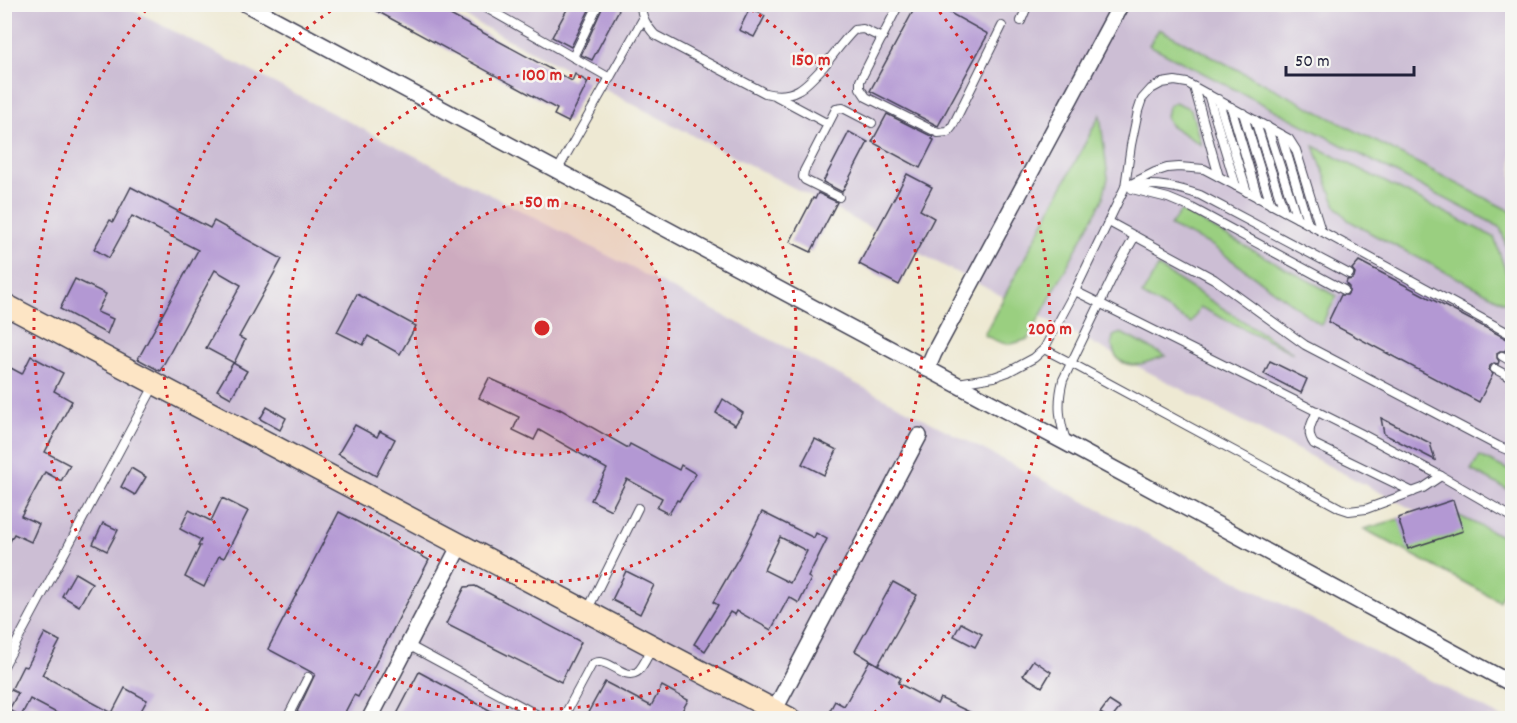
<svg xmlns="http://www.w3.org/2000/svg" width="1517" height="723" viewBox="0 0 1517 723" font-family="Dekko,sans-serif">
<rect width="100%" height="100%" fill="#f6f6f2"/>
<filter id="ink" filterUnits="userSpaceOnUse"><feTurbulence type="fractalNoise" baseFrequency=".0167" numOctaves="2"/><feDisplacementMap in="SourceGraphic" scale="12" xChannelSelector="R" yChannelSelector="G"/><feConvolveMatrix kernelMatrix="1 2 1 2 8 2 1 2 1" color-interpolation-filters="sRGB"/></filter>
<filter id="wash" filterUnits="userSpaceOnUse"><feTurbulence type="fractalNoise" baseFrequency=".008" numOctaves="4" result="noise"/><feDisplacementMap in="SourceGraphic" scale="24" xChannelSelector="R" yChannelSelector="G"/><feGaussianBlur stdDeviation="1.35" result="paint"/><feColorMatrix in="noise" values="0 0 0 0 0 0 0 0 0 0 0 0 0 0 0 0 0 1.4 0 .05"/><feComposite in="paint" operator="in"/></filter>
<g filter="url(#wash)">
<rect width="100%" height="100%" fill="#eee9d3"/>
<g fill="#ccbed4">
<polygon points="4,5 123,5 1503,718 5,718"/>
<polygon points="442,5 1512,5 1512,561"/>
</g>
<g fill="#9acf80" stroke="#5e785e" stroke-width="1.5">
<polygon points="1159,29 1512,212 1512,263 1500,227 1149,45"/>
<polygon points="1175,102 1191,109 1201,145 1170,125 1166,117 1168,107"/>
<path d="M 1100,115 L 1108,178 L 1102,201 L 1028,339 C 1006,347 1004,345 984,335 Z"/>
<polygon points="1314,146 1494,237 1512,290 1512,306 1374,235 1348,220 1336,206"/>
<polygon points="1181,211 1337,296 1321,325 1211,245 1170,226"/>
<polygon points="1158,267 1293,353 1200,307 1191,323 1142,295"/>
<path d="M 1121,333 L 1166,356 C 1157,358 1140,366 1132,365 C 1116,363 1110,350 1113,336 Z"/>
<polygon points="1480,456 1512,472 1512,492 1471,470"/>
<path d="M 1440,507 L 1508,539 C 1517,566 1511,577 1499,601 L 1364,529 Z"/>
</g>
<g id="blocks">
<g fill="#b398d3" fill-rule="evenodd">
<polygon points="364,4 430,4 572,81 575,74 588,82 568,122 554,115 557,109"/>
<polygon points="570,4 592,4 571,47 552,37"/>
<polygon points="604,4 622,4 592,60 581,55"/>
<polygon points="917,4 934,4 988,34 938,126 870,91"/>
<polygon points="750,8 765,16 754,37 739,30"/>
<polygon points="887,114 933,137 932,139 934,140 920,168 872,142"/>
<polygon points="849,132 868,142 842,192 823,182"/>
<polygon points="907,174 932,187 920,210 934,218 899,285 859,264"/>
<polygon points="131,187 210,228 214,221 282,259 239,337 245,340 234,363 206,348 241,285 215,270 160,371 138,359 198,250 132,216 109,258 94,249 110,220 113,222"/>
<polygon points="818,193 837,202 811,252 790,242 813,198 815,199"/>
<polygon points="1359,261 1511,341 1505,351 1500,351 1497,353 1497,358 1499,361 1498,364 1494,363 1490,366 1489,370 1493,374 1479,402 1328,322 1341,295 1347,295 1349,292 1349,287 1346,284 1347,280 1352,279 1354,277 1355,273 1352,269"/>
<polygon points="75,279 106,294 97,312 113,319 107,334 60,309"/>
<polygon points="357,294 416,326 400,354 368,336 363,345 337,332"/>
<polygon points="31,356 63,373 54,391 72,401 45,452 70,465 61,481 45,472 21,516 39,524 31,542 14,534 4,553 4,381 11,368 22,374"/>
<polygon points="1270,361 1307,379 1301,393 1264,374"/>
<polygon points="233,363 247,371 231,398 217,390"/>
<polygon points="489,378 560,410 560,409 628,448 630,444 679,470 681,465 696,474 679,501 677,500 669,514 657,508 662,498 627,479 611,510 591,500 607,469 539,430 534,440 513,430 519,417 479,398"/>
<polygon points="723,399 743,413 735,425 716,413"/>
<polygon points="267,407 286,418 280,430 260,419"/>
<polygon points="1381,418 1430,443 1435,460 1384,434"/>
<polygon points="355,425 377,437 380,431 395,439 376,476 338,454"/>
<polygon points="815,439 837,450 824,475 802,464"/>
<polygon points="131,468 146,477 135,495 121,487"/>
<polygon points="222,498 248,511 224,558 219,556 204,587 185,577 200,546 198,546 201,540 180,529 189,510 211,521"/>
<polygon points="1453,500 1463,531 1408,549 1398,518"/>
<polygon points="339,512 429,560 358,697 354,695 342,718 308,718 297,712 315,674 268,649"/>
<path d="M 762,512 L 814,538 L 816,533 L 827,539 L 808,577 L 811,579 L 799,603 L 789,597 L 771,630 L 737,611 L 735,615 L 730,612 L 705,651 L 694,644 L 718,605 L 713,602 L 739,557 ZM 780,537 L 807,551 L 790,583 L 764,570 Z"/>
<polygon points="103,523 118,530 107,551 93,544"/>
<polygon points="626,571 654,585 640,614 612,600"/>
<polygon points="75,573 92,583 79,606 62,596"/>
<polygon points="893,582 917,595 878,665 855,651"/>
<polygon points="475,586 581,642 561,682 446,624 465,587"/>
<polygon points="961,623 982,634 975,647 954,636"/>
<polygon points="45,633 60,641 42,675 112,713 125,688 147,700 137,718 66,718 30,699 21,716 9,710 18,693 11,690 23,666 27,667"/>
<polygon points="870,660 901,678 898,683 937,704 940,698 982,718 837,718 828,714 835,701 844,706"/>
<polygon points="1033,660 1051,672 1042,687 1023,675"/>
<polygon points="419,672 504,718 395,718"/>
<polygon points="605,682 651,706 662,686 688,700 678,718 585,718"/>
<polygon points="1109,701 1120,708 1112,718 1109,718 1100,713"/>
</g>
</g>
</g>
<g filter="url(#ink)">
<use href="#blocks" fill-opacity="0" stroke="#414052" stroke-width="1.5"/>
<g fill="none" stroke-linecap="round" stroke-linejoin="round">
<defs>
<g id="lane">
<polyline points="479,4 610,78"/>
<path d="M 641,4 C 641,17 647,26 655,35 L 765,93 C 794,100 806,86 824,66 C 834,54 843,41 854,30 L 863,29 L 882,38"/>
<polyline points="899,4 860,81 860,88 866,97 938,133 948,132 952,127 1002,26"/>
<polyline points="1021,21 1028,4"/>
<polyline points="573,57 598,5"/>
<polyline points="1194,87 1219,177"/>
<polyline points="1208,94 1236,186"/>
<polyline points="776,96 828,124"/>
<polyline points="1218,99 1247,192"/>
<polyline points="1231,107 1258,198"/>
<polyline points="1243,113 1271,205"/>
<polyline points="1255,120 1284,211"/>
<polyline points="1267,126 1297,218"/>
<polyline points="1281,134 1308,224"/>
<polyline points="557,171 643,19"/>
<path d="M 1132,186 C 1158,183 1176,187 1200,195 L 1349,274"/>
<polyline points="1125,187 1155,172 1167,168 1179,167 1204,169 1297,218 1512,335"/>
<polyline points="1132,189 1168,198 1192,208 1344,290"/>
<polyline points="839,197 805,180 803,177 804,171 836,109 843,108 872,123"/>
<polyline points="1109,222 1214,279 1305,345 1498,446 1512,452"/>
<polyline points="1075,291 1360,433 1441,476 1512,517"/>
<polyline points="1044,349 1071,363 1340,508 1349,511 1366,509 1423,488 1441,476"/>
<polyline points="1502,356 1512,362"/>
<polyline points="1495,369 1512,378"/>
<polyline points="958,383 994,377 1008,372 1034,358 1044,349 1075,291 1125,187 1131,145 1138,111 1142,99 1151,89 1162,83 1175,81 1187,83 1289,139 1296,150 1321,231"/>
<path d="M 1317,411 C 1312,423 1305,432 1314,444 L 1413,492"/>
<path d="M 1067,443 C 1059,421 1057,403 1063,380 L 1117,268 L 1135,236"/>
<polyline points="588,609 638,508"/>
<polyline points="408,645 543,718"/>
<polyline points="4,666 155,384"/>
<polyline points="287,718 308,677"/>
<polyline points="517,718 523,708"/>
<path d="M 563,718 L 592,664 C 608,655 623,681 637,672 C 643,668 648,655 652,648"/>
</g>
<g id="street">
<polyline points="246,4 1068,444 1512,684"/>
<polyline points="927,369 934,353 1121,4"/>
<polyline points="774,711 919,436"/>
<polyline points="370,718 460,545"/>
</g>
<polyline id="secondary" points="4,304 789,718"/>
</defs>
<use href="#lane" stroke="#414052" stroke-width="10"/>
<use href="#street" stroke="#414052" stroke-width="18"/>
<use href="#secondary" stroke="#414052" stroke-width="24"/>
<use href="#lane" stroke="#fff" stroke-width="8"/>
<use href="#street" stroke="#fff" stroke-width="15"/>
<use href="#secondary" stroke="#fde5c5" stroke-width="21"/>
</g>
</g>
<circle cx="542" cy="328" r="127" fill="#d62828" fill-opacity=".12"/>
<g fill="none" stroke="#d62828" stroke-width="3" stroke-dasharray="3 6">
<circle cx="542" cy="328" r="127"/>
<circle cx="542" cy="328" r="254"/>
<path d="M744 5A381 381 0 1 1 340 5"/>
<path d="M215 717A508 508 0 0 1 150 5M934 5A508 508 0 0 1 869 717"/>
</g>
<circle cx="542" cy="328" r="9" fill="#d62828" stroke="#f6f6f2" stroke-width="3"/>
<g font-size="18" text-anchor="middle" font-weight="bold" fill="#d62828" stroke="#f6f6f2" stroke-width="5" stroke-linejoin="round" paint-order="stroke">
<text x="811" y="65">150 m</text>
<text x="542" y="80">100 m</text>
<text x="542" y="207">50 m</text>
<text x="1050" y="334">200 m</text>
</g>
<rect width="1517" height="723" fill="none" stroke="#f6f6f2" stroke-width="24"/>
<path d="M1286 66v9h128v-9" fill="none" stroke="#22223b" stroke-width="3"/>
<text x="1295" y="66" font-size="18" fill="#22223b" stroke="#f6f6f2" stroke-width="4.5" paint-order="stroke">50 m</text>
</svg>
